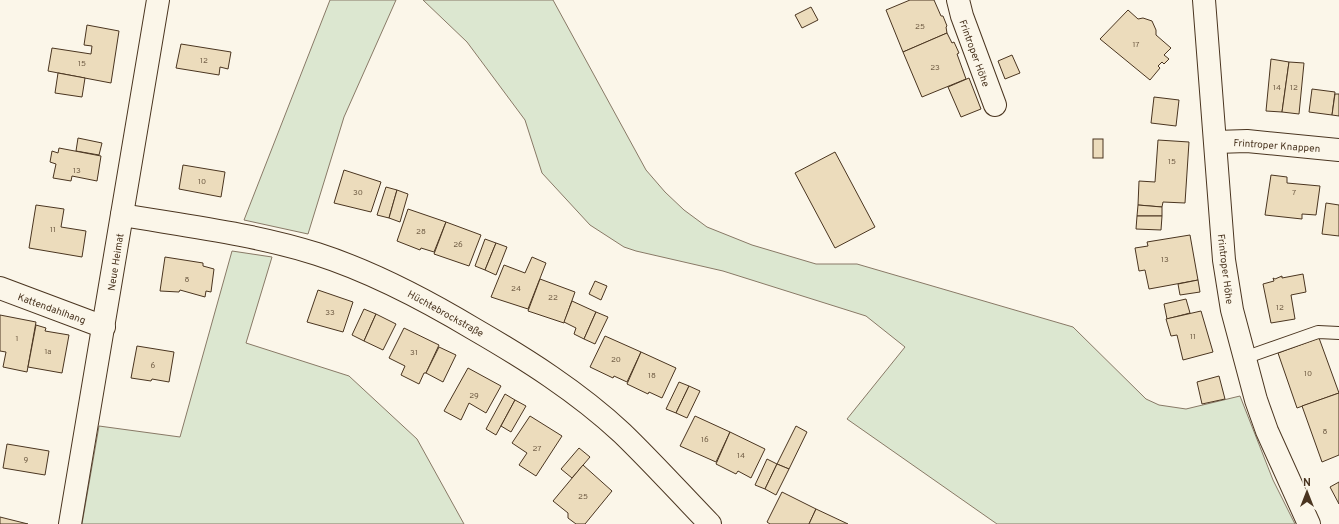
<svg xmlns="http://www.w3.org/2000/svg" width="1339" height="524" viewBox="0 0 1339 524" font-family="Overpass,sans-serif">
<rect width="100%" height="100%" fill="#fbf6e9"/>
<g fill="#dce7d0" stroke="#887966">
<polygon points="330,0 396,0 344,117 308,234 244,220"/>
<polygon points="423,0 553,0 646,170 665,192 684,210 707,227 752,245 816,264 857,264 1073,327 1146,399 1159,405 1186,409 1240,396 1273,480 1295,524 997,524 847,419 905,347 866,316 723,271 636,251 624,247 590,225 542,173 525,120 467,42"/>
<polygon points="232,251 272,257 246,343 349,376 417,439 464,524 82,524 99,426 180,437"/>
</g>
<g fill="#ecdcbc" stroke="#4a3520">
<polygon points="910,0 934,0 941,16 943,16 947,26 946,27 947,33 903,52 886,10"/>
<polygon points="811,7 818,20 802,28 795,15"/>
<polygon points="1128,10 1138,19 1143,18 1152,21 1156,30 1156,35 1171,48 1164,55 1169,59 1164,64 1162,62 1158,66 1160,68 1150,80 1100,39"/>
<polygon points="87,25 119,31 111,83 48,71 52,48 91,54 92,46 84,45"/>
<polygon points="947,33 952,43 954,42 959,53 957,54 966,79 922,97 903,52"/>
<polygon points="181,44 231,52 228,69 220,67 219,75 176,68"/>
<polygon points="1012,55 1020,73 1005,79 998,61"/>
<polygon points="1271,59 1289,62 1282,112 1266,111"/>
<polygon points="1289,62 1304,63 1299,114 1282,112"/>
<polygon points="58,73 85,78 82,97 55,93"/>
<polygon points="969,78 981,109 961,117 948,87"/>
<polygon points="1312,89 1335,92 1332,115 1309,112"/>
<polygon points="1335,94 1339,94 1339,116 1332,115"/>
<polygon points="1154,97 1179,100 1176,126 1151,123"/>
<polygon points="78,138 102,143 99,155 76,151"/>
<rect x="1093" y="139" width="10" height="19"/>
<polygon points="1158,140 1189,142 1185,203 1163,202 1162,207 1138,205 1139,181 1155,182"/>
<polygon points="59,148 101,156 97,181 72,176 71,181 53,178 56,164 50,162 52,151 58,153"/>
<polygon points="835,152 875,227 835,248 795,173"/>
<polygon points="183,165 225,172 221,197 179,189"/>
<polygon points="344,170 381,182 371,212 334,203"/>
<polygon points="1271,175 1287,177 1287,183 1320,186 1316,215 1302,214 1302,219 1265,215"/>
<polygon points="386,187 397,190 389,218 377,215"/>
<polygon points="397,190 408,194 400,222 389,218"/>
<polygon points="1326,203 1339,205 1339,236 1322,234"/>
<polygon points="36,205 64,209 61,227 86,231 82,257 29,248"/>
<polygon points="1138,205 1162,207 1162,216 1137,216"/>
<polygon points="408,209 446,222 434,252 421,248 420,250 397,241"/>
<polygon points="1137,216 1162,216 1161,230 1136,229"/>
<polygon points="446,222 481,235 469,266 434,254"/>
<polygon points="1190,235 1198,280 1149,289 1145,270 1139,271 1135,248 1148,246 1147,242"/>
<polygon points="485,239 496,243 485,270 475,266"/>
<polygon points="496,243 507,247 496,275 485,270"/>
<polygon points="165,257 203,263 203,266 214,269 211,292 206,291 205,297 180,290 179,292 160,291"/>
<polygon points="532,257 546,263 528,309 491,297 504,265 525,273"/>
<polygon points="1303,274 1306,292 1291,295 1295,319 1271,323 1263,284 1274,281 1273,278 1275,279 1282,276 1282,278"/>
<polygon points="540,279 575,292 564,323 528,311"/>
<polygon points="1198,280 1200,292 1180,295 1178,284"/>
<polygon points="595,281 607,286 601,300 589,294"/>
<polygon points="318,290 353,302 343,332 307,322"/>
<polygon points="1186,299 1190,313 1167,319 1164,304"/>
<polygon points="572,301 596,312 584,339 574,334 576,328 564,322"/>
<polygon points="364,309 376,314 364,341 352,335"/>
<polygon points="1201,311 1213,352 1183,360 1177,335 1171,336 1166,319"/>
<polygon points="596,312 608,317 595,344 584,339"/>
<polygon points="376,314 396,324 383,350 364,341"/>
<polygon points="0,315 36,322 27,372 3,367 6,352 0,351"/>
<polygon points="36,325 46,328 45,331 69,335 62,373 28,367"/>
<polygon points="404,328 439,345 426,373 424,373 419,384 401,375 405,366 389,358"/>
<polygon points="605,336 641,352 627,382 614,376 613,378 590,367"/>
<polygon points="1319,338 1339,393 1297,408 1278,353"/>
<polygon points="137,346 174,352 169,382 152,379 151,381 131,378"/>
<polygon points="439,347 456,355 443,382 426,373"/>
<polygon points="641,352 676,368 662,398 649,392 648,394 627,384"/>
<polygon points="468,368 501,386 486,413 469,403 461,420 444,411"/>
<polygon points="1219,376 1225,399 1202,404 1197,382"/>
<polygon points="679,382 689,386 676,413 666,409"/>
<polygon points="689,386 700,391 687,418 676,413"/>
<polygon points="1339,393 1339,455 1322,462 1302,406"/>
<polygon points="505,394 515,400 496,435 486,429"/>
<polygon points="515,400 526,406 511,432 501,426"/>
<polygon points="530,416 562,436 536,476 519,465 527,453 512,443"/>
<polygon points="695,416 730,432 716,462 680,446"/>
<polygon points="796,426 807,432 789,469 777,464"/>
<polygon points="730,432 765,449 751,478 738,471 736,474 716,464"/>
<polygon points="7,444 49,451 45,475 3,468"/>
<polygon points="579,448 590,457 572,478 561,469"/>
<polygon points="767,459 777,464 765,489 755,485"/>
<polygon points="777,464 789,469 776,495 765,489"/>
<polygon points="583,465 612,491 585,524 576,524 568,518 568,513 553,501"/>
<polygon points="1339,482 1339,504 1330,487"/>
<polygon points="782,492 816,509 809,524 770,524 767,522"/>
<polygon points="816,509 848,524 809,524"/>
<polygon points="0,517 28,524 0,524"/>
</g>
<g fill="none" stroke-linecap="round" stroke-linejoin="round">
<defs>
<polyline id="lane" points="1244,358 1318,332 1339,333"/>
<g id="street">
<polyline points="958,0 962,16 995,105"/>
<polyline points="1204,0 1224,260 1232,310 1256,400 1267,431 1309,524"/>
<polyline points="1216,142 1247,141 1339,150"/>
<path d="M 122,215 C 187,226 254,234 317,254 C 373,272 424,299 474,329 C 526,359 578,392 622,433 C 652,462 681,494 710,524"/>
<polyline points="0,288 104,327"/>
<polyline points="70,524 158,0"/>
</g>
</defs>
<use href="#lane" stroke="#4a3520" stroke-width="14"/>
<use href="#street" stroke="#4a3520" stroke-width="24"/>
<use href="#lane" stroke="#fbf6e9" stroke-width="12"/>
<use href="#street" stroke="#fbf6e9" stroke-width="22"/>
</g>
<g text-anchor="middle" stroke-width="3" stroke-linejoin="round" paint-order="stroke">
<g font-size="8" fill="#725f47">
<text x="920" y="29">25</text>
<text x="1136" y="47">17</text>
<text x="204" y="63">12</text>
<text x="82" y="66">15</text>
<text x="935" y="70">23</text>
<text x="1277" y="90">14</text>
<text x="1294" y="90">12</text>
<text x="1172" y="164">15</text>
<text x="77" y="173">13</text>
<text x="202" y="184">10</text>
<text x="358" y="195">30</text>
<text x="1294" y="195">7</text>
<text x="53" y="232">11</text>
<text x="421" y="234">28</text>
<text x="458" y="247">26</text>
<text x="1165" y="262">13</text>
<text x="187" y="282">8</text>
<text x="516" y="291">24</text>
<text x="553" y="300">22</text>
<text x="1280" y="310">12</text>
<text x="330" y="315">33</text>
<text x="1193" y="339">11</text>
<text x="17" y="341">1</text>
<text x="48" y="354">1a</text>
<text x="414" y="355">31</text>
<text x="616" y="362">20</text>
<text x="153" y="368">6</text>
<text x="1308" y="376">10</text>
<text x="652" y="378">18</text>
<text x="474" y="398">29</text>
<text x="1325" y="434">8</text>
<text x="705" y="442">16</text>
<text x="537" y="451">27</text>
<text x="741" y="458">14</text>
<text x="26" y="462">9</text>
<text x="583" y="499">25</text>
</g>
<g font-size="10" fill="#4a3520" stroke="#fbf6e9">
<text transform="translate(975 53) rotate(70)" y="4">Frintroper Höhe</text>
<text transform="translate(1277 145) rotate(4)" y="4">Frintroper Knappen</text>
<text transform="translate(115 262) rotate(-81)" y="4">Neue Heimat</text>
<text transform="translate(1226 269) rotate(83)" y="4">Frintroper Höhe</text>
<text transform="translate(52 308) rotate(20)" y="4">Kattendahlhang</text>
<text transform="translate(446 313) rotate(29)" y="4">Hüchtebrockstraße</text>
</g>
</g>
<g transform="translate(1307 492)" stroke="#fbf6e9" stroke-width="3" paint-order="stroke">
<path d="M0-3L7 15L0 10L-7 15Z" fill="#4a3520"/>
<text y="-6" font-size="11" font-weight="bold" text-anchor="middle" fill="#4a3520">N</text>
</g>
</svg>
